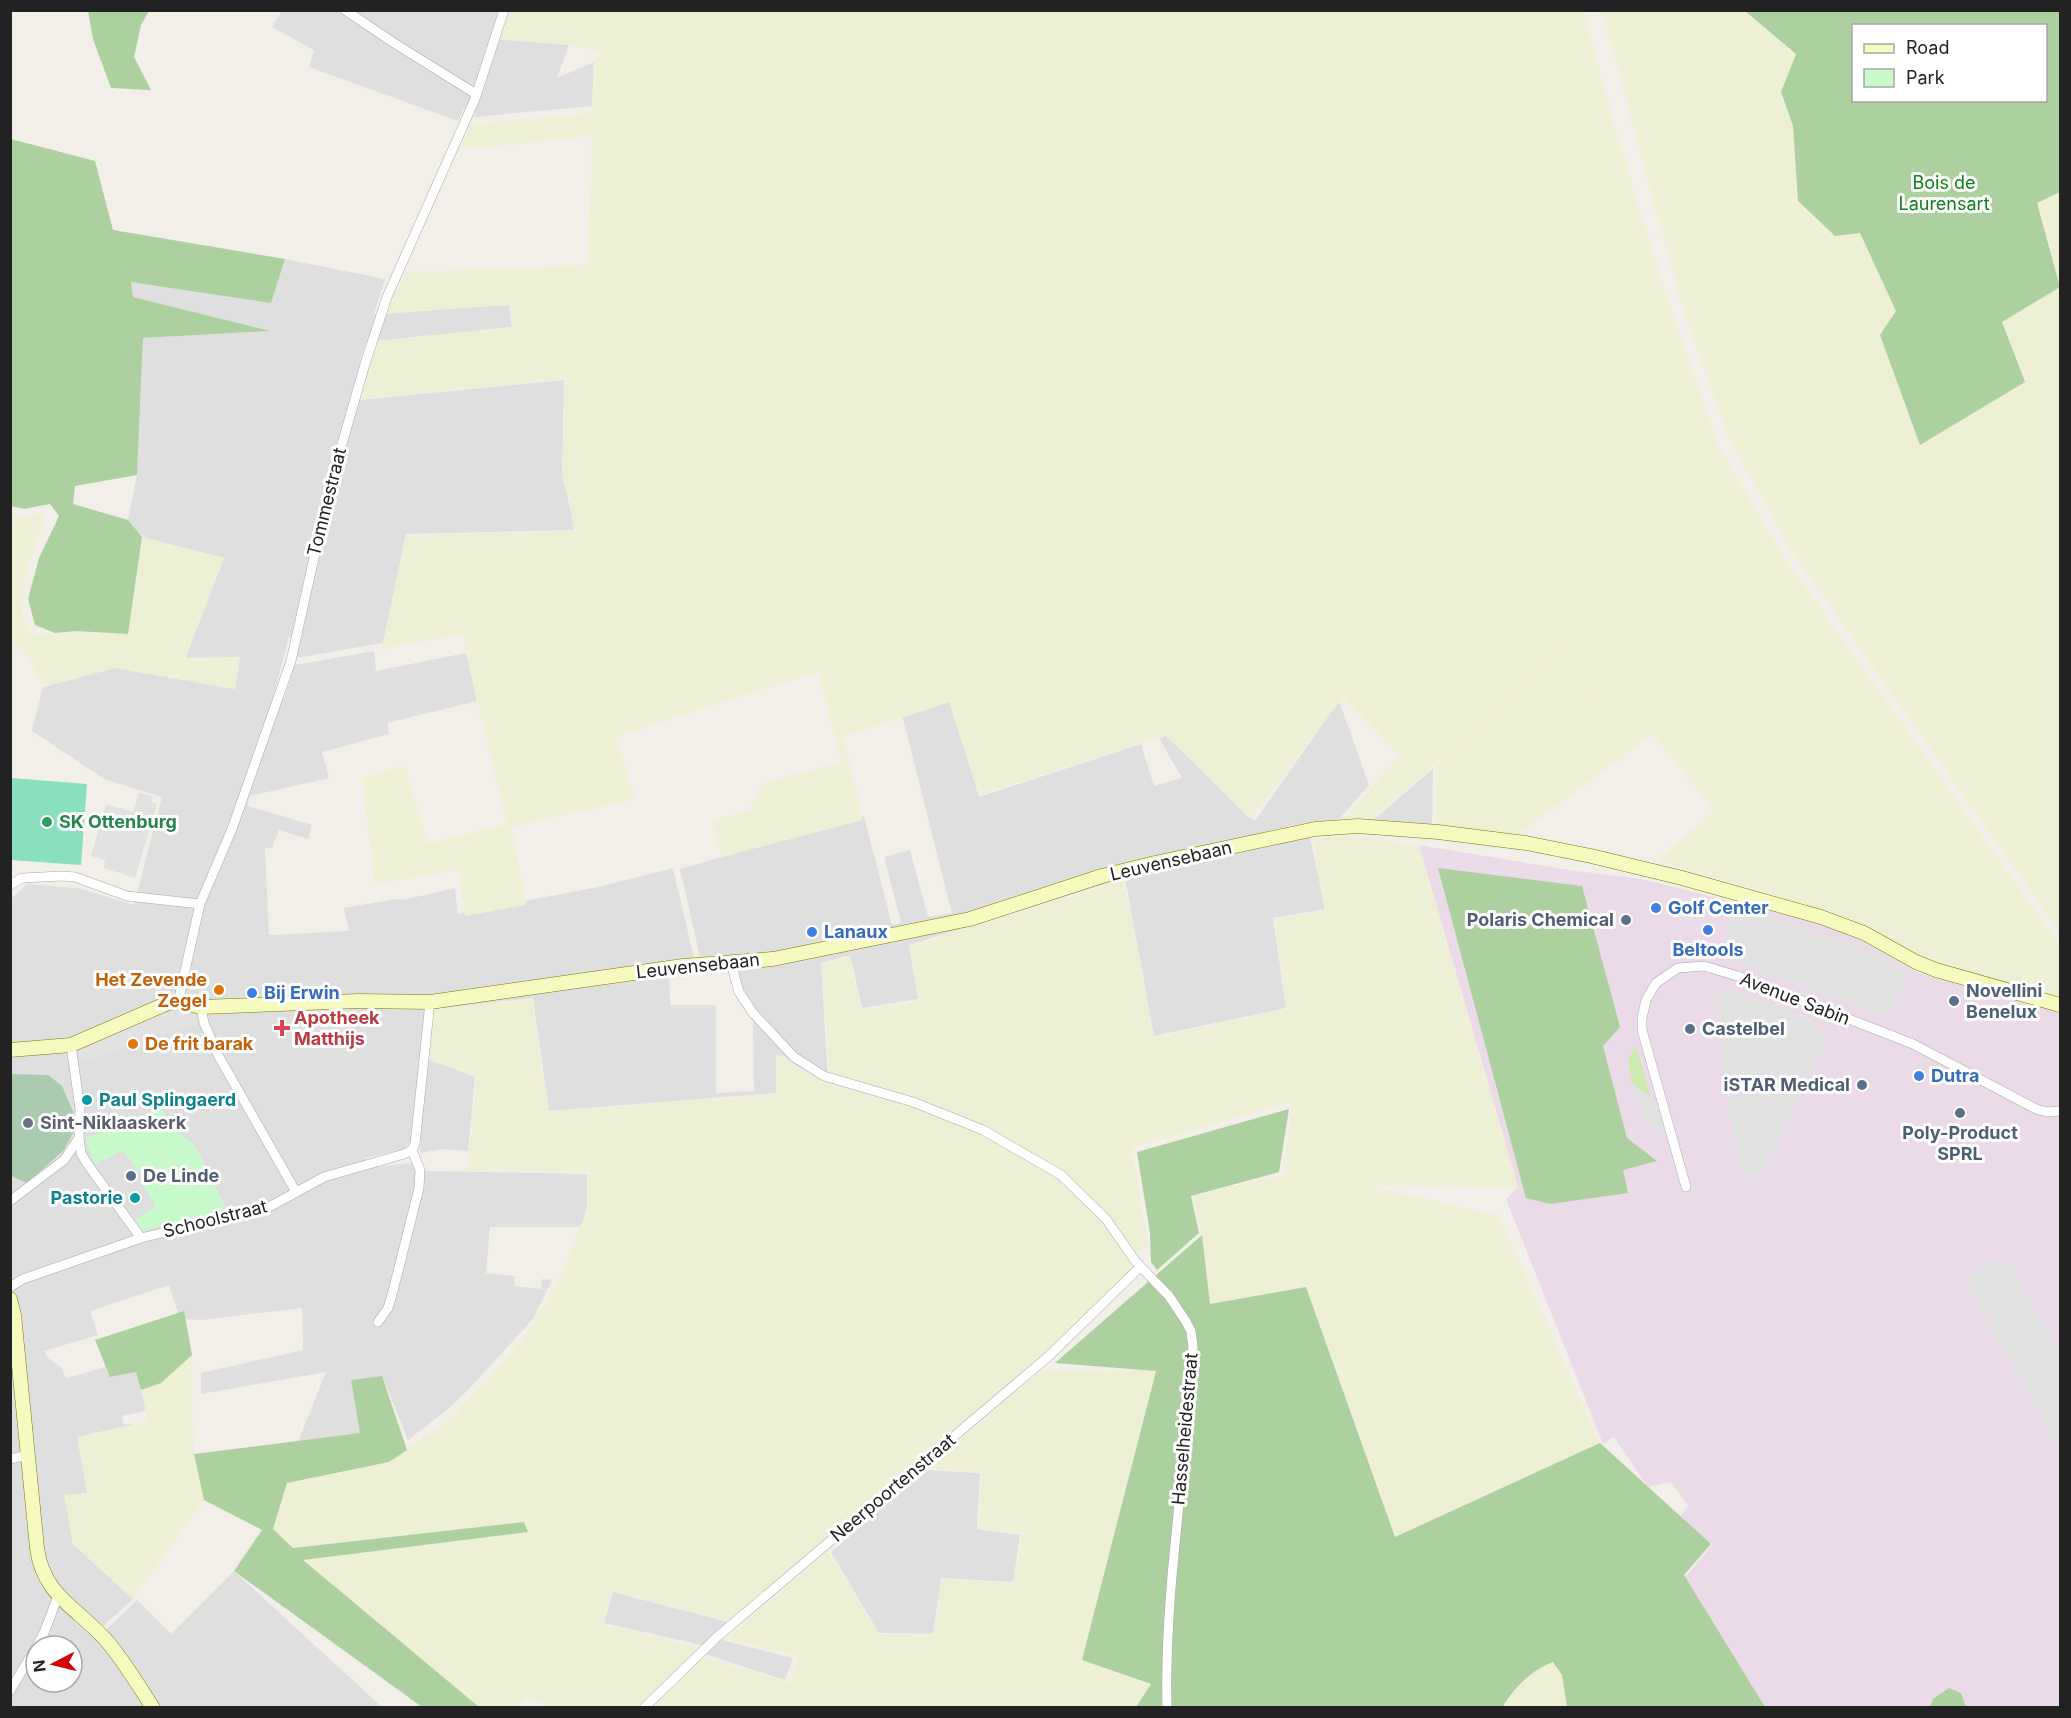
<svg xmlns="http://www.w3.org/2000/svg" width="2071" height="1718" viewBox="0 0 2071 1718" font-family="Inter,sans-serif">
<rect width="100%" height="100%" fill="#f2efe9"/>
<g fill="#e0dfdf" fill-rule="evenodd">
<polygon points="278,11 499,11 491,39 569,45 557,78 594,62 592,106 474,117 476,113 464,108 458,121 309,67 314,50 272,27 281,13"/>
<path d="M 285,259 L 385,279 L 374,314 L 509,305 L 512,327 L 366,342 L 349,401 L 564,380 L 562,475 L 571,511 L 574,530 L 406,534 L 383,643 L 296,658 L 301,639 L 289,637 L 273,697 L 284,699 L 295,665 L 374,651 L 376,671 L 466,653 L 477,701 L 387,723 L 389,734 L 322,752 L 329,778 L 249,796 L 248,806 L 312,825 L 308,839 L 279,830 L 272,848 L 265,848 L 269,935 L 349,931 L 344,908 L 396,899 L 403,900 L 455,888 L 458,914 L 598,887 L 673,868 L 694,958 L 663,961 L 669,973 L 670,1005 L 716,1005 L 716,1093 L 754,1091 L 753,1023 L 759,1015 L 723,955 L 700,957 L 680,869 L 864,816 L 892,925 L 901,923 L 884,857 L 910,850 L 928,917 L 952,913 L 901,711 L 948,696 L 979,797 L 1141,744 L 1154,786 L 1182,778 L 1159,738 L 1166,736 L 1255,821 L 1339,701 L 1369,785 L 1339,819 L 1294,825 L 1257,834 L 1261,848 L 1310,837 L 1325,909 L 1273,918 L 1286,1008 L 1154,1036 L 1125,878 L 909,945 L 918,999 L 862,1008 L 850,955 L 821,963 L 828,1081 L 798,1067 L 784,1056 L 776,1055 L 776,1093 L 549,1111 L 533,998 L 433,1009 L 428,1059 L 475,1077 L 468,1151 L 443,1149 L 420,1153 L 421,1140 L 412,1139 L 404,1149 L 365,1158 L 372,1167 L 414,1163 L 428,1171 L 587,1174 L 587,1208 L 581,1227 L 490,1227 L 486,1273 L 515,1276 L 514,1286 L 541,1289 L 542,1279 L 552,1280 L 533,1319 L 467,1391 L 447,1410 L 408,1440 L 382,1376 L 361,1433 L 290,1462 L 326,1372 L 201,1394 L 201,1373 L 303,1350 L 302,1308 L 202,1320 L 180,1319 L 169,1285 L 90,1311 L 98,1335 L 44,1351 L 48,1358 L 61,1367 L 66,1378 L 106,1367 L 110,1377 L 136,1372 L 141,1390 L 154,1409 L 122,1416 L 124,1425 L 132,1423 L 132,1425 L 78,1437 L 87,1493 L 65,1495 L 73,1544 L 133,1599 L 102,1627 L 74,1601 L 72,1600 L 63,1610 L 74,1617 L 90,1633 L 109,1654 L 105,1631 L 137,1600 L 171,1634 L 234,1571 L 382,1707 L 11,1707 L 10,896 L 14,897 L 27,884 L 78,888 L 134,905 L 162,797 L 104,779 L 32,731 L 43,687 L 115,668 L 235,689 L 185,659 L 224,558 L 142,537 L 128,520 L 137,475 L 143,338 L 268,331 L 133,297 L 131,281 L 271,303 ZM 36,1646 L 72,1646 L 72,1682 L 36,1682 Z"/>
<polygon points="1433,769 1432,830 1370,823 1373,820"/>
<polygon points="927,1470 980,1473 977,1529 1020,1535 1013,1582 941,1578 933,1634 879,1633 831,1552"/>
<polygon points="613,1592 732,1623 714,1638 793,1658 785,1680 705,1654 710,1647 604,1623"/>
</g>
<polygon fill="#ebdbe8" points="1419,845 1569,870 1640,879 1837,927 1921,974 2060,1013 2060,1707 1765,1707 1683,1580 1713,1544 1674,1524 1688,1506 1671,1482 1648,1487 1614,1437 1603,1444 1506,1199 1518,1187"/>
<g fill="#eef0d5">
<polygon points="510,11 1583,11 1619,141 1662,282 1720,449 1787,561 2060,945 2060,999 1924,963 1847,917 1657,860 1714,811 1653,734 1513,838 1436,829 1436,765 1563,653 1602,690 1563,723 1603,691 1563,651 1369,822 1344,819 1400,755 1343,697 1250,819 1166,735 979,795 949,702 844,737 863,820 722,857 712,820 750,810 763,782 842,763 819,672 616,736 635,799 512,827 526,905 465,916 459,870 375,884 362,778 405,765 428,844 507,824 477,701 463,634 382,649 406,536 575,531 572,510 563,477 565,379 360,399 378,341 513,327 510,304 385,314 407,272 588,265 592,136 459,150 471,124 592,113 594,62 602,51 569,45 500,39"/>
<polygon points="1602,11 1745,11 1796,54 1781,92 1793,126 1798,201 1835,236 1860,232 1896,311 2002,322 2060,287 2037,203 2060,192 2060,933 1790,549 1727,435 1681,302"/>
<polygon points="42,513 45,518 24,578 22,615 33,635 76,631 128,633 142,537 224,558 185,658 240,657 235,689 115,668 43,687 29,658 11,638 11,517 17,519"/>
<polygon points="1337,835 1419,845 1518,1187 1367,1185 1499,1216 1600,1443 1396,1538 1306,1288 1210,1304 1202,1235 1193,1196 1285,1174 1292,1102 1132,1148 1147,1245 1130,1258 1131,1279 732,1622 612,1591 603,1624 700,1648 640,1707 552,1707 526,1697 518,1707 479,1707 302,1560 527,1532 524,1522 292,1548 273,1529 287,1483 389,1462 455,1415 524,1337 556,1286 588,1208 588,1172 493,1168 468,1172 477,1076 430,1059 434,1010 532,999 548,1112 777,1094 777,1057 784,1057 798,1068 830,1082 822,964 849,957 861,1010 919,1001 910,946 1124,880 1154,1038 1287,1009 1275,919 1326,910 1313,841"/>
<polygon points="192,1355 194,1454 204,1500 133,1599 73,1544 64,1495 87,1493 77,1437 148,1421 141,1390 161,1382"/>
<polygon points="1039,1370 1156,1371 1082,1660 1151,1684 1136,1707 655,1708 702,1657 790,1683 798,1656 726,1639 828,1551 879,1634 934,1635 942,1579 1014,1584 1022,1534 978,1528 982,1472 928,1469"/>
<polygon points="1553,1661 1562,1675 1567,1707 1504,1708 1509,1696 1541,1666"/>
</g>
<polygon fill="#cdebb0" points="1636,1046 1651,1097 1632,1083 1628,1060"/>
<g fill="#add19e" fill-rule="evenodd">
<polygon points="88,11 149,11 141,25 134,57 151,90 111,88 93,39"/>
<path d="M 1745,11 L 2060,11 L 2060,192 L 2037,203 L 2060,287 L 2002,322 L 2025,382 L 1920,445 L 1880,335 L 1896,311 L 1860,233 L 1835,236 L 1798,201 L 1793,126 L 1781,92 L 1796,54 ZM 1854,26 L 2046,26 L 2046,100 L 1854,100 Z"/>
<polygon points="11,139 95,161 113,230 285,259 271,303 131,282 133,297 270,331 143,338 137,475 75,486 73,504 128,520 142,537 128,634 76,631 55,633 35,625 28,599 39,558 59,516 50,504 24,509 11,506"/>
<polygon points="1438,868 1582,886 1620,1027 1603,1046 1627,1138 1657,1161 1623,1170 1628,1193 1550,1204 1526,1198"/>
<polygon points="1289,1109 1279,1172 1191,1196 1199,1233 1157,1270 1151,1262 1150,1233 1137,1152"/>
<path d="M 1202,1235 L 1210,1304 L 1306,1287 L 1395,1537 L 1600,1443 L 1711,1544 L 1684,1575 L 1765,1707 L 1567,1707 L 1562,1675 L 1553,1662 C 1533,1669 1512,1689 1503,1707 L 1136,1707 L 1151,1684 L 1082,1660 L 1156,1371 L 1055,1363 Z"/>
<polygon points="184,1311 192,1355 161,1383 141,1390 136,1372 110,1377 95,1340"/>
<polygon points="382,1376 407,1450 389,1462 287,1483 273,1529 293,1548 524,1522 528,1532 303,1560 479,1707 422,1707 234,1571 262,1530 204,1500 194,1454 360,1433 351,1380"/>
<polygon points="1949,1688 1961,1693 1966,1707 1930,1707 1933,1699"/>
</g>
<polygon fill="#aacbaf" points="11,1074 48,1075 62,1086 77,1121 73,1133 64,1150 27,1183 11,1176"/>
<polygon fill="#c8facc" points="161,1108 169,1124 196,1147 227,1210 142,1231 135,1220 156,1206 141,1183 145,1179 123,1151 95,1164 85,1139"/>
<polygon fill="#88e0be" points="11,778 87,784 81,865 11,860"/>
<g fill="#e2e2e2">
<polygon points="139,793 153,796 151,802 157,804 135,878 104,868 105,860 91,856 106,804 133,812"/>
<polygon points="1733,905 1847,942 1887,958 1908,971 1896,1008 1889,1008 1886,1016 1875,1013 1723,958"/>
<polygon points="1729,988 1819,1021 1816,1029 1830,1036 1767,1167 1758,1177 1748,1178 1741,1173 1737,1166 1714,992"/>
<polygon points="164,1013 195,1014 199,1024 76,1064 75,1051"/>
<polygon points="1632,1083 1658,1103 1669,1140 1642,1119"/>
<polygon points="2000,1257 2004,1264 2009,1261 2060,1353 2060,1440 2059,1438 2053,1441 1967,1284 1972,1281 1969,1274"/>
</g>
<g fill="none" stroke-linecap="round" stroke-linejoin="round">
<defs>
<g id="street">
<polyline points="345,10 394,43 476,94"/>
<polyline points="10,885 22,878 62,876 75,877 127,896 200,904"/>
<path d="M 731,963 L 739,992 L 753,1013 L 794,1057 L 824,1076 L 913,1102 L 983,1130 L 1061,1175 L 1106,1219 L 1136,1262 L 1169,1296 L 1185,1320 L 1191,1331 L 1193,1347 C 1187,1468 1164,1587 1167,1708"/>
<polyline points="178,1002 200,904 232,829 291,661 330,486 365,364 387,297 475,99 504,10"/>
<polyline points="201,1007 204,1023 218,1055 296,1192"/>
<polyline points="79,1138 81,1153 86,1162 141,1238"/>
<polyline points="1686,1187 1642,1030 1642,1018 1646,1000 1656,983 1678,968 1704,966 1744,978 1913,1044 2036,1109 2047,1112 2060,1111"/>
<polyline points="10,1201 64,1160 79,1138 80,1109 71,1045"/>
<polyline points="10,1287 23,1279 141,1238 269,1207 324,1177 404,1154 412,1150 415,1144 430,1002"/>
<polyline points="378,1322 388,1308 392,1295 419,1188 420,1170 412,1150"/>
<polyline points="10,1459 28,1455"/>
<polyline points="37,1646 44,1633 58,1596"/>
<polyline points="10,1691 36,1647"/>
<polyline points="644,1708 717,1637 1050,1355 1140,1267"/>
</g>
<g id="secondary">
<polyline points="10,1050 71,1045 168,1003 178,1002 201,1007 359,1001 430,1002 683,966 773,959 970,919 1102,876 1155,863 1315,829 1358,826 1438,832 1526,843 1591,856 1682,878 1821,917 1864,933 1916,962 1936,970 2060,1005"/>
<path d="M 10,1299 L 14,1315 L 37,1548 C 43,1595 76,1607 105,1639 C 123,1659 138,1685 153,1708"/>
</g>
</defs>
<use href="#street" stroke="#a9a9a9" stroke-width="10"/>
<use href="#secondary" stroke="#707d05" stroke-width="15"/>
<use href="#street" stroke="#fff" stroke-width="9"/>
<use href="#secondary" stroke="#f7fabf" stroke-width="14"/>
</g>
<circle fill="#2e9e5b" stroke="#fff" stroke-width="2" cx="47" cy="822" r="6"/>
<g fill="#3f7fe0" stroke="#fff" stroke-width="2">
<circle cx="1656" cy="908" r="6"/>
<circle cx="1708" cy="930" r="6"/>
<circle cx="812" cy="932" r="6"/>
<circle cx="252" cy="993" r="6"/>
<circle cx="1919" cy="1076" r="6"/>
</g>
<g fill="#5c6f8a" stroke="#fff" stroke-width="2">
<circle cx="1626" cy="920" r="6"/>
<circle cx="1954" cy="1001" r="6"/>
<circle cx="1690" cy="1029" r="6"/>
<circle cx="1862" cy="1085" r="6"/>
<circle cx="1960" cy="1113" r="6"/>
<circle cx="131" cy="1176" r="6"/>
</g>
<g fill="#e8710a" stroke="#fff" stroke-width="2">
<circle cx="219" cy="990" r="6"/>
<circle cx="133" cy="1044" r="6"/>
</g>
<path fill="#e0444e" stroke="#fff" stroke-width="2" d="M279 1019h6v6h6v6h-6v6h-6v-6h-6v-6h6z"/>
<g fill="#0f9aa8" stroke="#fff" stroke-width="2">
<circle cx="87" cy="1100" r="6"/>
<circle cx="135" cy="1198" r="6"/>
</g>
<circle fill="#6b7280" stroke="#fff" stroke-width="2" cx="28" cy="1123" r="6"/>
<g text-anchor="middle" stroke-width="6" stroke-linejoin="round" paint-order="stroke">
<g font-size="18" fill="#0c8416" stroke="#fff">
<text x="1944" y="189">Bois de<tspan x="1944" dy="21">Laurensart</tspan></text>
</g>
<g font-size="18" fill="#222" stroke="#fff">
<text transform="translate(327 502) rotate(-76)" y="6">Tommestraat</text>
<text transform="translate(1171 861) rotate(-13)" y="6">Leuvensebaan</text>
<text transform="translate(698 966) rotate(-6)" y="6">Leuvensebaan</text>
<text transform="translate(1795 999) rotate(21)" y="6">Avenue Sabin</text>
<text transform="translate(215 1219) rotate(-14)" y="6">Schoolstraat</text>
<text transform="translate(1185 1429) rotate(-85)" y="6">Hasselheidestraat</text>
<text transform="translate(893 1488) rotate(-40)" y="6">Neerpoortenstraat</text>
</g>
<g font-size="18" font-weight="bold" fill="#27864d" stroke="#fff" text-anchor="start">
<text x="59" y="828">SK Ottenburg</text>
</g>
<g font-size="18" font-weight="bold" fill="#366cbe" stroke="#fff" text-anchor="start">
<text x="1668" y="914">Golf Center</text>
<text x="824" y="938">Lanaux</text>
<text x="1708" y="956" text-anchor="middle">Beltools</text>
<text x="264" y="999">Bij Erwin</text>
<text x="1931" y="1082">Dutra</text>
</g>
<g font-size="18" font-weight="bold" fill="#4e5e75" stroke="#fff" text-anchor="start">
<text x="1614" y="926" text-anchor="end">Polaris Chemical</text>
<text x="1966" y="997">Novellini<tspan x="1966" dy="21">Benelux</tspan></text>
<text x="1702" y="1035">Castelbel</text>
<text x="1850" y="1091" text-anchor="end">iSTAR Medical</text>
<text x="1960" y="1139" text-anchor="middle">Poly-Product<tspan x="1960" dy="21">SPRL</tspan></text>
<text x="143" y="1182">De Linde</text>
</g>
<g font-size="18" font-weight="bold" fill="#c56008" stroke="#fff" text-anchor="end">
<text x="207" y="986">Het Zevende<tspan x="207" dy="21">Zegel</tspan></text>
<text x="145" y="1050" text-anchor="start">De frit barak</text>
</g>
<g font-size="18" font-weight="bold" fill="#be3a42" stroke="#fff" text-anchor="start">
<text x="294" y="1024">Apotheek<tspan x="294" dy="21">Matthijs</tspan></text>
</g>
<g font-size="18" font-weight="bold" fill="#0d838f" stroke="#fff" text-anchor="start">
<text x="99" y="1106">Paul Splingaerd</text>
<text x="123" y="1204" text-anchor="end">Pastorie</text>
</g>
<g font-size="18" font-weight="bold" fill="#5b616d" stroke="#fff" text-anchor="start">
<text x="40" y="1129">Sint-Niklaaskerk</text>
</g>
</g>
<rect width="2071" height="1718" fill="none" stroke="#222222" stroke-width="24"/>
<rect x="1852" y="24" width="195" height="78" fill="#ffffff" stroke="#a7a7a7" stroke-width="1.5"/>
<rect x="1864" y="44" width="30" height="9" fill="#f7fabf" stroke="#a7a7a7" stroke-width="1.5"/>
<text x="1906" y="54" font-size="18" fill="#222222">Road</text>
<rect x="1864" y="69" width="30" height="18" fill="#c8facc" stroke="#a7a7a7" stroke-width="1.5"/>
<text x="1906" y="84" font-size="18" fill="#222222">Park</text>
<g transform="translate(54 1664) rotate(263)"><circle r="28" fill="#ffffff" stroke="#a7a7a7" stroke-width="1.5"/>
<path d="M0-4.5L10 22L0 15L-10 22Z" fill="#d40000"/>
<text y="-9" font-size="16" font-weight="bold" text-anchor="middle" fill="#222222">N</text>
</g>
</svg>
